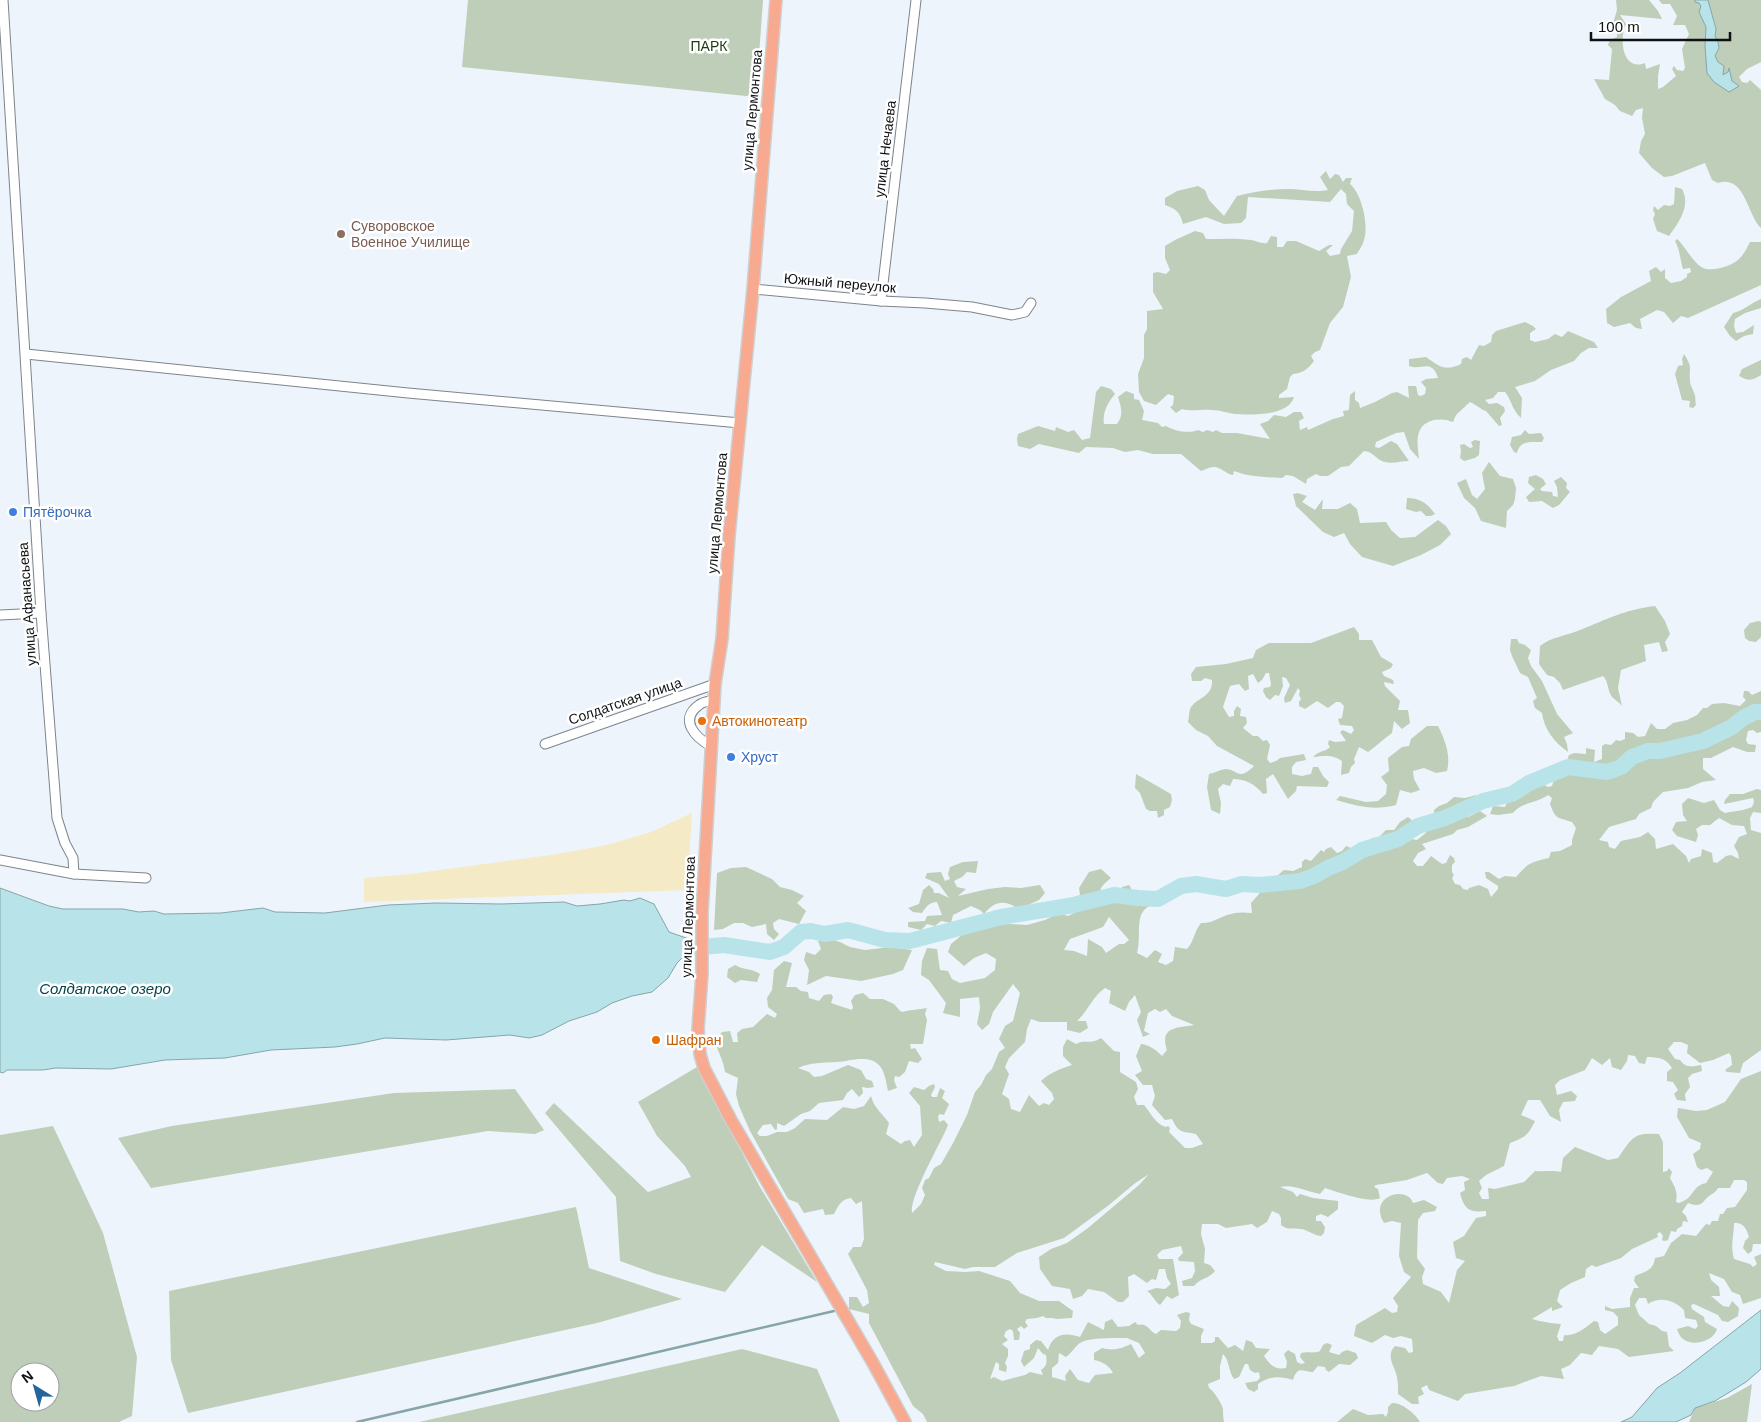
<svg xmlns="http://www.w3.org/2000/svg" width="1761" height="1422" viewBox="0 0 1761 1422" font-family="Helvetica,sans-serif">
<rect width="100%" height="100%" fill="#eef4fc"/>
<g fill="#beceb8" fill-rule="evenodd">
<polygon points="468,0 763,0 756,97 462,67"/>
<path d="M 1616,0 L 1649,0 L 1658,11 L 1662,19 L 1620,15 L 1626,24 C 1619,38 1622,72 1645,63 L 1646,69 L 1660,64 L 1658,76 L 1658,89 L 1663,87 L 1676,76 L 1672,69 L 1674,66 L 1677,70 L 1683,71 L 1685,68 L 1682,49 L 1689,34 L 1685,25 L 1673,25 L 1677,16 L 1670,4 L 1662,4 L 1659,0 L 1695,0 L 1695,2 L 1699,3 L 1701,6 L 1699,12 L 1706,27 L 1705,46 L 1729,92 L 1739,86 L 1732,81 L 1728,72 L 1723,75 L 1715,56 L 1719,48 L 1718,42 L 1715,36 L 1716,28 L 1708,0 L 1761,0 L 1761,62 L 1747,69 L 1739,77 L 1742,82 L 1747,83 L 1750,80 L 1761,90 L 1761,228 C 1747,215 1745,174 1718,183 L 1712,180 L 1705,163 L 1672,176 L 1664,177 L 1652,168 L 1639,153 L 1641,141 L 1645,134 L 1642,118 L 1643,108 L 1636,110 L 1632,116 L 1620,111 L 1615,105 L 1605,99 L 1594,79 L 1609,80 L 1612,49 L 1608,45 L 1610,40 L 1617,37 L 1617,34 L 1612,27 L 1617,10 Z"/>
<path d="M 1326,171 L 1330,179 L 1335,174 L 1339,175 L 1343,182 L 1346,178 L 1352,178 L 1350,184 C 1362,194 1369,226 1364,240 C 1363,245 1359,250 1357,254 L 1347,256 L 1351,277 L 1343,307 L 1330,323 L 1320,350 L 1315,352 L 1311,356 L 1314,361 C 1308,369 1303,373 1293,374 L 1290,377 L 1287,389 L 1279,395 L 1279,398 L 1294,397 C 1289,416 1252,415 1235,414 C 1227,413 1220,410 1212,410 C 1201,409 1192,412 1182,409 L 1176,413 L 1170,407 L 1173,405 L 1174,396 L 1168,394 L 1156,405 L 1144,401 L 1139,392 L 1138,374 L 1144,358 L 1144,335 L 1147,329 L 1147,311 L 1163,309 L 1153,292 L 1153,273 L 1158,272 L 1166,274 L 1170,270 L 1165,258 L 1165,246 L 1175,240 L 1195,231 L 1203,233 L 1206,239 C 1221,239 1236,238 1251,240 C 1257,241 1261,244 1267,243 L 1271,236 L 1277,237 L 1277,247 L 1283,247 L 1287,241 L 1296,241 L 1319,251 L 1329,245 L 1333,245 L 1326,251 L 1330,256 L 1340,254 L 1341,249 L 1352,231 L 1354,211 L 1347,204 L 1346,194 L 1341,189 L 1330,202 L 1248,197 L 1246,218 L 1241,223 L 1224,224 L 1206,217 L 1183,224 C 1180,212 1176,209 1165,205 L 1165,198 L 1177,191 L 1198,186 L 1205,190 L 1209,200 L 1224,216 L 1237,196 C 1253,192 1271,189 1288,189 C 1302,189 1314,193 1328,190 L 1320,177 Z"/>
<path d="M 1675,187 L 1682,189 C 1691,206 1679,222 1669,236 L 1657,231 L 1653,219 L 1655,214 L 1653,210 L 1654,206 L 1658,210 L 1664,205 L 1670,206 L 1674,204 Z"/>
<path d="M 1677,239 C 1685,246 1694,264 1703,268 C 1712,272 1732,266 1739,259 C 1744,254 1747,248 1750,242 L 1761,242 L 1761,285 L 1688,318 L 1681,316 L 1673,323 L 1664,312 L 1657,310 L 1640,319 L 1642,329 L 1636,328 L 1630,323 L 1614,327 L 1607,323 L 1606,309 L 1621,297 L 1651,281 L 1649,271 L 1656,267 L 1661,272 L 1665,269 L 1665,278 L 1671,283 L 1681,281 L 1687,277 L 1687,274 L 1691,272 L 1690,268 L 1683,269 C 1680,259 1680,250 1675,241 Z"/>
<path d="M 1761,299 L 1761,308 L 1745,313 L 1735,319 L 1734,326 L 1736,333 L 1743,332 L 1754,325 L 1753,334 L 1744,336 L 1736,341 L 1730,336 L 1724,327 L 1733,313 C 1743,311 1751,303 1761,299 Z"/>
<path d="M 1525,322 L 1533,326 L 1536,329 L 1530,333 L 1530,340 L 1535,342 L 1548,339 L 1555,334 L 1562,337 L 1568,331 L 1594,342 L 1598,348 L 1589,348 L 1581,353 L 1574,361 L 1551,370 L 1535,381 L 1515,387 L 1522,398 L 1521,418 C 1512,410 1512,401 1505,392 L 1498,392 L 1493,398 L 1485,400 L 1489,404 L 1497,403 L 1504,407 L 1505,411 L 1500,418 L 1502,425 L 1499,426 L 1486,411 C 1480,409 1477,405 1470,402 L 1456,415 L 1453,422 C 1446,419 1442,419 1434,420 C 1414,425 1417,442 1419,459 L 1410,449 L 1404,432 L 1396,433 L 1376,442 L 1375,447 L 1379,448 L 1391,441 L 1397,444 L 1409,461 C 1401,461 1393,464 1385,462 C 1376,460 1373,451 1364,451 L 1349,466 L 1341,467 L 1328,476 L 1320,476 L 1316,474 L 1307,479 L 1306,484 L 1293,476 L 1286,475 L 1282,478 C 1266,477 1249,477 1234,471 L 1233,475 C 1226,474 1220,466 1213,467 C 1210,467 1204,470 1201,471 L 1181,454 L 1153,454 L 1138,450 L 1125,452 L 1113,448 L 1086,447 L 1079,453 L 1039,444 L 1030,449 L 1018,446 L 1017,439 L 1018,434 L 1038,426 L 1055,431 L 1056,427 L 1068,432 L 1074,430 L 1082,440 L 1090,438 L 1096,392 L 1101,386 L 1111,389 L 1115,394 C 1108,402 1102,413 1104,424 L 1117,424 C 1124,415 1121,407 1118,397 L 1126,391 L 1134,394 L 1134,399 L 1139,400 L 1144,411 L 1142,420 L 1158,423 L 1162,427 L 1166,426 C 1174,431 1189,434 1198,430 L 1203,432 L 1207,430 L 1213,432 L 1216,430 L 1222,433 L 1237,433 L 1270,439 L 1260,424 L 1268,421 L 1274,415 L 1286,417 L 1294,412 L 1301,412 L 1304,418 L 1299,421 L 1300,430 L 1307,427 L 1308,430 L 1333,419 L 1344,416 L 1343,411 L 1349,410 L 1350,395 L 1355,391 L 1355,400 L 1359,403 L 1360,408 L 1375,402 L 1392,393 L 1397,392 L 1409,398 L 1408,386 L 1416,386 L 1418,395 L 1421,396 L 1425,394 L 1426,388 L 1421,382 L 1426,379 L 1438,378 C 1432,358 1421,371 1409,366 L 1409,359 L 1426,357 C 1439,366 1445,372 1461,364 L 1462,359 L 1467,357 L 1471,360 L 1479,345 L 1484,346 L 1491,342 L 1492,335 L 1496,331 Z"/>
<path d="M 1684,354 C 1693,368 1689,367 1690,381 C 1690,386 1693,388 1694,393 C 1696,396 1695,401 1696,405 L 1693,408 L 1689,407 L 1690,401 L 1682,400 L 1675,374 L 1678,366 L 1683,365 L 1682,359 Z"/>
<path d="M 1761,360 L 1761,375 C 1752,381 1748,381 1739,376 L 1742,369 Z"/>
<path d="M 1525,430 L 1529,434 L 1541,433 L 1544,438 L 1542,442 C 1531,442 1520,440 1517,453 L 1514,452 L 1510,445 L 1512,437 L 1521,435 Z"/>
<polygon points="1475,440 1480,441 1479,455 1475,458 1464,461 1460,458 1461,451 1460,445 1464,444 1470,448 1473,447 1471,442"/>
<polygon points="1489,462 1500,476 1513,479 1516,488 1515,499 1513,505 1507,511 1506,528 1481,521 1475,508 1464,498 1457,483 1466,479 1472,495 1477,499 1485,489 1482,473"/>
<polygon points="1536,475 1543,479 1546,484 1540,489 1542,491 1552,492 1553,496 1558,497 1557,487 1554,481 1561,477 1567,483 1566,488 1570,492 1559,505 1553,508 1542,501 1529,502 1526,497 1535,489 1528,483 1529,477"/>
<polygon points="1298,493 1307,496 1302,502 1315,510 1323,499 1322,509 1338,509 1350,503 1357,509 1360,523 1386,522 1391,530 1400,538 1415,537 1438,520 1446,526 1451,534 1440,545 1421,555 1393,566 1362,557 1350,544 1344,533 1334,537 1323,532 1296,506 1293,494"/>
<path d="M 1407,498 C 1420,498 1427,503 1435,514 L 1431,516 L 1426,516 L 1421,511 L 1416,512 L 1406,509 Z"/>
<path d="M 1655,606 L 1665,621 L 1670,634 L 1665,642 L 1668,651 L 1662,652 L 1659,642 L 1644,645 L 1646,661 L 1621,670 L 1618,688 L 1622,706 C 1619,702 1615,700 1612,697 C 1607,690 1609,682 1603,676 L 1563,690 L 1560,683 L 1554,677 L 1547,675 L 1539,664 L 1540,646 C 1551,637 1566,636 1580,630 C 1608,619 1623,610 1655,606 Z"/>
<polygon points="1759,621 1761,622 1761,637 1756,642 1749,641 1745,638 1744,630 1750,623"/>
<path d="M 1354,627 L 1359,634 L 1359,640 L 1372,640 L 1381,657 L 1393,664 L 1391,668 L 1382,672 L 1384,676 L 1393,680 L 1394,684 L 1384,682 L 1385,686 L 1400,701 L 1398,710 L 1408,710 L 1410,723 L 1402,729 L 1394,721 L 1392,733 C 1383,739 1377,746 1368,752 L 1359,747 L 1354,759 L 1355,763 L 1351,767 L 1349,773 L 1341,775 L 1342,761 C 1332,754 1325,756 1313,757 C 1321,749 1324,753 1330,747 L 1328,744 L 1329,740 L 1335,742 L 1346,741 L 1340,732 L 1343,730 L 1351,734 L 1354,730 L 1352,726 L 1340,725 L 1338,719 L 1342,718 L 1344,706 L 1340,702 L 1336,702 L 1328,708 L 1317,701 L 1305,709 L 1299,706 L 1299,702 L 1301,699 L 1299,695 L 1300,691 L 1298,688 L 1291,701 L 1285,703 L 1284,698 L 1290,685 L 1286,678 L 1282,677 L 1283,686 L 1279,696 L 1275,695 L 1270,700 L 1266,697 L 1263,691 L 1264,688 L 1270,687 L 1271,684 L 1269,673 L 1266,673 L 1262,680 L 1258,683 L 1253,674 L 1248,676 L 1249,689 L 1245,691 L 1239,684 L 1230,686 L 1223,707 L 1229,717 L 1234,716 L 1234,711 L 1237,706 L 1241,709 L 1240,716 L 1246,717 L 1247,723 L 1243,728 L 1253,736 L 1258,736 L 1263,741 L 1267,740 L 1270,745 L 1267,759 L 1270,763 L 1276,761 L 1280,758 L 1304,754 L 1306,760 L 1296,762 L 1292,767 L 1292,774 L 1302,776 L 1311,774 L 1313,767 L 1318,767 L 1323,776 L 1329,782 L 1327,787 L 1297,786 L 1296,791 L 1288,799 L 1273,774 L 1266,779 L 1267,793 L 1263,794 C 1255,784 1245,779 1233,779 L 1230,786 L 1223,784 L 1218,789 L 1221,803 L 1220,814 L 1211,810 L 1207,787 L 1209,774 C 1214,773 1220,770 1225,769 C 1238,769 1238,782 1254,766 L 1217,746 L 1208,736 L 1196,730 L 1188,722 C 1189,718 1189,713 1190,709 C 1196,697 1213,698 1212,680 L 1205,678 L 1201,681 L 1192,681 L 1191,674 L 1196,667 L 1226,664 L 1253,658 L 1256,650 L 1269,643 L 1311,643 Z"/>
<path d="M 1511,639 L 1517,639 L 1519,643 L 1525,645 L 1531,650 L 1528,658 L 1531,666 L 1542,681 L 1557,714 L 1573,733 L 1564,737 L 1567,744 L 1568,752 C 1554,742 1544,729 1542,713 L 1535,708 L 1533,701 L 1537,698 L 1528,677 L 1520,673 L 1512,656 L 1510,650 Z"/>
<path d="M 1744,691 L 1748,691 L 1752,695 L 1761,691 L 1761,732 L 1757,733 L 1753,730 L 1748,731 L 1746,740 L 1748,744 L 1756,745 L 1755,752 L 1747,752 L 1733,747 L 1711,758 L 1703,758 L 1703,769 L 1716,780 L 1702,782 L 1688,788 L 1663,792 L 1653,802 L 1651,808 L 1639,814 L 1636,819 L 1609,827 L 1599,840 L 1608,842 L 1609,847 L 1615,849 L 1621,841 L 1640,837 L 1648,832 L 1655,839 L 1656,849 L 1673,844 L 1686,856 L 1689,863 L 1691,859 L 1701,856 L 1702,849 L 1712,853 L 1713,862 L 1717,863 L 1726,856 L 1731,855 L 1739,859 L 1738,853 L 1734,846 L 1739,837 L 1747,834 L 1744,826 L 1732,825 L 1719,818 L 1710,825 L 1702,825 L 1696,829 L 1698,835 L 1696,842 L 1677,836 L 1672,830 L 1676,822 L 1687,821 L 1683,815 L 1682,804 L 1688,798 L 1704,803 L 1714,800 L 1720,810 L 1725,813 C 1734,811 1743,811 1752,807 L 1754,802 L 1753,798 L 1724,804 L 1725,800 L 1730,794 L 1743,794 L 1757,789 L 1761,790 L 1761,813 L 1753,812 L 1750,818 L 1751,830 L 1761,833 L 1761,1050 L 1743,1063 L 1740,1073 L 1727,1072 L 1725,1070 L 1732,1065 L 1731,1056 L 1729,1053 L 1713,1060 L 1700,1063 L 1687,1053 L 1688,1045 L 1681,1042 L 1674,1042 L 1668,1049 L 1675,1059 L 1680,1060 C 1686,1068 1691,1067 1701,1065 L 1702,1071 L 1692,1074 L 1688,1078 L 1690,1087 L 1685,1094 L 1686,1101 L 1677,1100 L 1674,1094 L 1678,1090 L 1673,1082 L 1667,1081 L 1667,1072 L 1672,1068 C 1665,1057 1659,1058 1647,1057 L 1645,1064 L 1639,1063 L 1635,1056 L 1628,1055 L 1627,1061 L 1621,1070 L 1612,1067 L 1610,1058 L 1602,1065 L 1592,1058 L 1585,1070 L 1560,1080 L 1555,1085 L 1557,1095 L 1571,1091 L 1577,1096 L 1575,1101 L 1563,1102 L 1559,1110 L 1561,1122 L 1550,1116 L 1540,1100 L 1528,1100 L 1521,1115 L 1535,1121 C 1528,1136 1525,1137 1510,1143 L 1504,1166 L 1486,1175 L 1479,1181 L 1482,1188 L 1479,1193 L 1482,1199 L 1489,1199 L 1488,1188 L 1495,1189 L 1524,1182 L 1535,1171 C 1544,1172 1552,1170 1561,1172 L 1563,1158 L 1575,1147 L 1608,1160 L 1618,1158 C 1632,1138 1633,1132 1659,1134 L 1663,1142 L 1663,1172 L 1667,1171 L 1669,1168 L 1672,1172 L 1670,1178 C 1675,1187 1678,1192 1676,1202 L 1679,1203 C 1681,1202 1684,1201 1687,1199 C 1694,1193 1695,1185 1706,1183 L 1713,1172 L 1707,1168 L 1701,1170 L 1697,1167 L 1693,1154 L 1700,1149 L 1701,1143 L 1689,1138 L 1677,1117 L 1678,1108 L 1696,1111 L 1707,1110 L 1725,1102 L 1741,1079 L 1761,1071 L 1761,1244 L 1753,1244 L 1752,1251 L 1748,1254 L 1743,1248 L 1745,1241 L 1749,1237 C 1747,1230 1744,1222 1734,1223 C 1734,1236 1730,1245 1734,1259 L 1750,1264 L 1753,1267 L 1757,1264 L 1754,1257 L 1761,1254 L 1761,1298 L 1743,1304 L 1740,1295 L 1732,1292 L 1724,1279 L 1709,1273 L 1711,1280 L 1719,1287 L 1720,1296 L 1711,1296 L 1723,1306 L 1729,1307 L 1732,1301 L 1739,1308 L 1738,1316 L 1728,1322 L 1722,1321 L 1718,1315 L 1694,1304 L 1691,1305 L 1692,1309 L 1704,1317 L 1705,1322 L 1717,1329 C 1714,1341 1693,1347 1683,1339 C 1680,1337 1678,1332 1677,1329 L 1688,1326 L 1695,1329 L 1698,1326 L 1696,1320 L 1685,1318 L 1684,1310 C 1674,1300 1660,1296 1648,1304 L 1646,1298 L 1639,1298 L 1635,1305 L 1639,1315 L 1649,1324 L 1656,1326 L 1662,1331 L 1667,1332 L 1669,1346 L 1674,1351 L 1629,1357 L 1618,1349 L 1599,1346 L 1592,1355 L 1581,1353 L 1570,1365 L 1561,1369 L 1564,1379 L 1541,1376 L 1514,1386 L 1465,1394 L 1458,1401 L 1429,1390 L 1427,1385 L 1421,1388 L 1424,1394 L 1418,1397 L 1419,1404 L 1412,1404 L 1398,1394 C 1398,1388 1398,1382 1397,1377 C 1395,1366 1385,1356 1395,1346 L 1405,1348 L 1409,1353 L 1413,1352 L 1412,1339 L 1401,1336 L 1393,1338 L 1385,1335 L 1372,1343 L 1354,1336 L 1356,1325 L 1385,1308 L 1392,1313 L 1397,1312 L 1398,1306 L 1393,1298 L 1411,1277 L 1404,1272 L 1399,1256 L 1401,1223 L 1392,1221 L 1384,1223 C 1367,1195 1408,1185 1413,1203 L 1424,1200 L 1437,1207 L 1435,1211 L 1423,1213 L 1418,1220 L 1417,1258 L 1425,1269 L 1422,1277 L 1423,1284 L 1441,1292 L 1449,1303 L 1457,1270 L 1465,1261 L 1456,1258 L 1453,1242 L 1464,1236 L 1476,1218 L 1486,1216 L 1486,1211 C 1469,1213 1464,1209 1460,1193 L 1465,1190 L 1464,1182 L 1470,1179 L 1462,1176 L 1447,1178 L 1443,1184 L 1438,1183 L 1427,1173 L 1407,1180 L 1376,1185 L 1374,1187 L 1378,1189 L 1380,1198 C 1369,1204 1338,1192 1325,1188 L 1320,1194 C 1307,1192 1294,1184 1280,1187 L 1293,1192 L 1297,1197 L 1300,1194 L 1313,1198 L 1338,1201 L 1338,1209 L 1328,1217 L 1321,1214 L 1316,1216 L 1316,1221 L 1321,1221 L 1325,1227 L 1324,1233 L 1321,1236 C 1313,1235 1308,1230 1301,1229 C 1292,1227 1289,1231 1281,1225 L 1281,1218 L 1279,1214 L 1272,1211 L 1267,1222 L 1257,1228 L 1252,1224 L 1226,1228 L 1218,1224 L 1202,1224 L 1201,1234 L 1205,1249 L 1204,1263 L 1210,1265 L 1215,1271 C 1209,1279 1200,1278 1194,1286 L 1183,1286 L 1182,1281 L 1192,1278 L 1195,1271 L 1194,1262 L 1179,1261 L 1178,1258 L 1183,1253 L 1181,1246 L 1162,1250 L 1157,1255 L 1159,1259 L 1173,1259 L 1179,1295 L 1172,1299 L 1167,1296 L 1160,1305 C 1154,1301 1153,1295 1147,1291 L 1156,1288 L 1165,1289 L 1171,1284 L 1167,1278 L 1165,1269 L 1159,1269 L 1156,1280 L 1152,1279 L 1147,1283 L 1134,1274 L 1128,1277 L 1129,1296 L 1123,1302 L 1118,1302 L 1104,1292 L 1088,1289 L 1082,1296 L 1073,1299 L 1070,1289 L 1052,1286 L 1040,1269 L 1039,1257 L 1051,1249 L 1067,1243 L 1088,1228 L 1139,1185 L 1149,1174 L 1134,1184 L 1109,1205 L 1064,1238 L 1017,1253 L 995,1267 L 973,1267 L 965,1269 L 935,1262 L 934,1265 L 946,1271 L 965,1272 L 979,1271 L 1010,1281 L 1020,1293 L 1039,1301 L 1059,1301 L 1073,1311 L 1072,1318 L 1057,1319 L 1052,1318 L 1046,1318 L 1043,1316 L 1037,1318 L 1027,1319 L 1025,1322 L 1028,1326 L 1024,1329 L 1021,1326 L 1017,1329 L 1020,1333 L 1019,1340 L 1014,1340 L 1013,1331 L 1010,1329 L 1006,1331 L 1004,1336 L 1008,1340 L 1002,1344 L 1008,1349 L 1008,1356 L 1005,1363 L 1007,1367 L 1006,1372 L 999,1370 L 999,1364 L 996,1362 L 990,1379 L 994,1377 L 1002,1381 L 1025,1375 L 1030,1372 L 1043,1375 L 1041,1370 C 1047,1366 1047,1362 1046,1355 L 1043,1354 L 1038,1348 L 1034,1358 L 1024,1367 L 1021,1361 L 1024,1351 L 1030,1349 L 1030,1345 L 1036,1340 L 1041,1341 L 1048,1350 C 1053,1334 1065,1332 1080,1337 L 1088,1322 L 1104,1330 L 1105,1322 L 1112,1319 L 1118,1327 L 1129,1326 L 1135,1322 L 1138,1325 C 1147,1322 1149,1331 1156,1334 L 1161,1330 L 1176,1331 L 1180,1328 L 1181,1321 L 1177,1315 L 1186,1312 L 1190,1313 L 1189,1320 L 1191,1324 L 1204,1329 L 1201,1336 L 1201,1343 L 1212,1343 L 1215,1341 L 1215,1337 L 1218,1337 L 1228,1348 L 1235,1345 L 1243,1351 L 1246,1340 L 1252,1342 L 1256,1348 L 1270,1349 L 1264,1356 C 1270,1365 1275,1370 1286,1368 L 1287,1362 L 1284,1354 L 1288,1350 L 1295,1354 L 1297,1362 L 1301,1364 L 1305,1363 L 1300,1357 L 1301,1353 C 1308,1351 1313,1354 1320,1351 L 1323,1345 L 1327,1343 L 1332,1345 L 1329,1352 L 1339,1355 L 1342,1352 L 1347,1350 L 1356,1353 L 1358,1358 L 1350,1365 L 1339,1364 L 1329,1372 L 1326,1370 L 1325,1367 L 1318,1366 L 1313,1372 C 1302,1372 1298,1365 1293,1380 C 1280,1376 1269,1376 1258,1384 L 1258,1389 L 1254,1392 L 1248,1389 L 1245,1383 L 1257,1381 L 1260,1378 L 1259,1372 L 1255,1373 L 1250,1370 L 1248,1364 L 1245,1364 L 1239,1377 L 1234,1379 C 1228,1371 1230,1361 1223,1354 L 1220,1366 L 1220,1379 L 1208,1384 L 1209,1388 C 1214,1391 1222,1404 1223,1409 C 1223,1414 1223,1417 1224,1422 L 927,1422 L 923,1414 L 913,1406 L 869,1323 L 869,1314 L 849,1309 L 849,1297 L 857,1297 L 863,1307 L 869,1303 L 867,1290 L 848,1254 L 853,1247 L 861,1247 L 864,1239 L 862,1201 L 856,1204 L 851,1198 C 841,1199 838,1206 834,1214 L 825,1215 L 823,1209 L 804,1213 L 798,1203 L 788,1199 L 750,1131 L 739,1106 L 736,1094 L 738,1078 L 725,1072 C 724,1061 717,1051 715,1040 L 722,1032 L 730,1031 L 733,1042 L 738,1042 L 737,1033 L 742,1029 L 753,1027 L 767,1014 L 775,1018 L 777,1014 L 768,1007 L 767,998 L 772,990 L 774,970 L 784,961 L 792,963 L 786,987 L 796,987 L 801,991 L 808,992 L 809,998 L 819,1001 L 824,995 L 831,994 L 833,997 L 831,1003 L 852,1010 L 853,1007 L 851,1001 L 855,995 L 863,993 L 870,999 L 883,999 L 894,1004 L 900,1011 L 903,1012 C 911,1009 919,1010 927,1008 L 925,1014 L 927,1020 L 923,1044 L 910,1044 L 911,1049 L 915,1048 L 922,1059 L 918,1063 L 909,1061 L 905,1072 L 899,1077 L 895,1076 L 894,1080 L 897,1088 L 888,1091 C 886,1082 885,1071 879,1065 C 869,1054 849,1061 837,1062 C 823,1063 811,1062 798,1068 L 809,1072 L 814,1077 L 822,1076 L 848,1065 L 861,1070 L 866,1079 L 872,1081 L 874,1087 L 868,1088 L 862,1087 L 863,1093 L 859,1097 L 852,1089 L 847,1093 L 843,1100 L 819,1103 L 810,1111 L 801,1114 L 784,1126 L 777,1123 L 777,1129 L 775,1130 L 771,1124 L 763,1125 L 757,1133 L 760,1136 L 767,1136 L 777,1132 L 787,1132 L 795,1128 L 805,1119 L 827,1120 L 843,1107 L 854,1109 L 864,1106 L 871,1096 C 874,1108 882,1113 889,1123 L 886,1134 L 901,1144 L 905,1141 L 910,1140 L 914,1147 L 922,1135 L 920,1106 L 909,1093 L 914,1087 L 924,1090 L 929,1086 L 934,1084 L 935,1087 L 931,1095 L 932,1097 L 937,1097 L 940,1088 L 945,1091 L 942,1098 L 949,1104 L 944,1115 L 940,1114 L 938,1116 L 939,1122 L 944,1120 L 948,1125 C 940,1145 909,1197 912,1213 L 921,1204 L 925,1195 L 922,1188 L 925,1180 L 929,1178 L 934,1168 L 941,1164 L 952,1145 L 967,1115 L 975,1092 L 981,1085 L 986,1075 L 992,1069 L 999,1052 L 1005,1048 L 999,1039 L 1005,1026 L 1013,1021 L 1020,993 L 1013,984 L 993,1012 L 989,1024 L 982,1030 L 977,1024 L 980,1008 L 979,997 L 960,999 L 960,1017 L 943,1013 L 946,1003 L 929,980 L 921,975 L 922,961 L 927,948 L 937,949 L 940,970 L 948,971 L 952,979 L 960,983 L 985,978 L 995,970 L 996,959 L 986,953 L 974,958 L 964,966 L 948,952 L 951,944 L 962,935 L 992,925 L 1010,924 L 1027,925 L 1045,920 L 1059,913 L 1068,916 L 1074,913 L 1071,898 L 1080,895 L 1079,888 L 1089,872 L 1101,869 L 1111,878 C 1101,886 1098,890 1099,903 L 1120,898 L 1122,887 L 1129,885 L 1135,895 L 1147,895 L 1160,903 C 1130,907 1143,932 1137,953 L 1147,958 L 1155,950 L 1162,954 L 1158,962 L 1166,965 L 1173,961 L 1175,947 L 1187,949 C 1194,942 1194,931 1201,923 C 1211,924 1218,918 1227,915 C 1236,912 1243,912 1252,913 L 1251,903 L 1259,894 L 1263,880 L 1271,881 L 1284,870 L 1293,871 L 1302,867 L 1302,862 L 1305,859 L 1311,861 L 1321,850 L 1324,852 L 1326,849 L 1331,847 L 1337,853 L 1342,851 L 1346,846 L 1356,850 L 1372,838 L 1379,837 L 1386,830 L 1394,830 L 1400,822 L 1408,817 L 1414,822 L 1414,831 L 1410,834 L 1411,839 L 1417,840 C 1428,833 1435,824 1434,810 L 1439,806 L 1447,803 L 1454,797 L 1465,798 L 1476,795 L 1476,802 L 1464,811 L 1468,817 L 1480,811 L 1487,816 L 1468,827 L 1457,830 L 1453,834 L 1422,844 L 1426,849 L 1418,853 L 1413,861 L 1417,866 L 1423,866 L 1431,856 L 1442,864 L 1446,863 L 1450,855 L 1454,858 L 1455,862 L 1452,865 L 1452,872 L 1454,875 L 1452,878 L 1455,884 L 1460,885 L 1463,889 L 1468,890 L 1469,888 L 1479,885 L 1488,889 L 1491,897 L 1498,889 L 1498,886 L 1486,878 L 1485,872 L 1489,872 L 1499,879 L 1505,876 L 1516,877 C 1528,863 1531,862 1549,858 L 1551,852 L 1560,851 L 1572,845 L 1572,840 L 1576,828 L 1572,822 C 1557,817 1556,820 1550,804 L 1552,798 L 1548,795 C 1538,803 1521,802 1513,813 L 1498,815 L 1490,814 L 1493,806 L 1505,807 C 1508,797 1517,796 1526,793 L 1529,787 L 1541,783 L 1548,787 L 1552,786 C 1555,774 1566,766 1569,755 L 1574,753 L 1586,754 L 1586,748 L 1595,750 L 1594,762 L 1602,759 L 1602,746 L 1605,744 L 1611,745 L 1616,740 L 1620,741 L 1625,739 L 1625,732 L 1633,733 L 1638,737 L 1645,736 L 1651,723 L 1657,729 L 1665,729 L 1673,723 L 1687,720 L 1697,715 L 1703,708 L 1707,708 L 1712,704 L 1724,703 L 1740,706 L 1746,700 L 1743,697 ZM 1109,917 L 1129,940 L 1124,944 L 1119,944 L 1106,953 L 1102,947 L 1088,939 L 1087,956 L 1074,951 L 1064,950 L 1070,939 L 1103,927 ZM 1105,988 L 1111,991 L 1109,1003 L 1125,1011 L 1129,1002 L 1135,995 L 1141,1012 L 1137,1020 L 1143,1037 L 1150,1034 L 1144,1031 L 1148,1013 L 1155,1009 L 1160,1012 L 1166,1009 L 1172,1016 L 1194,1025 C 1178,1028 1159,1026 1167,1050 L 1162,1056 C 1156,1050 1150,1045 1141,1044 L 1136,1056 L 1142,1071 L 1135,1075 L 1143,1085 L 1152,1085 L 1155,1096 L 1152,1105 L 1165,1120 L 1172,1119 C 1179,1134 1182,1131 1196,1134 L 1203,1144 L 1192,1148 L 1185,1148 L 1169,1132 L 1170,1128 L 1168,1126 L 1166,1127 C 1156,1125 1151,1113 1144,1105 L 1137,1105 L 1134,1097 L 1138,1089 L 1136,1082 L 1120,1072 L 1120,1052 L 1114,1051 L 1101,1038 C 1090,1045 1085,1039 1076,1044 L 1067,1039 L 1063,1047 L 1063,1056 L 1072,1065 C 1062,1068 1049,1073 1041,1081 L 1052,1093 L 1054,1099 L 1049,1105 L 1044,1103 L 1039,1106 L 1029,1095 L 1020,1112 L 1011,1109 L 1009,1099 L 1002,1094 L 1009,1074 L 1005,1067 L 1009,1058 L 1025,1042 L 1027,1029 L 1031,1019 L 1040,1022 L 1067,1022 L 1067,1030 L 1080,1033 L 1088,1028 L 1086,1021 L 1077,1021 C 1088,1011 1093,996 1105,988 ZM 1734,1180 L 1744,1180 L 1747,1182 L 1747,1190 L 1735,1207 L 1727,1208 L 1723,1214 L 1720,1214 L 1718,1221 L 1712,1221 L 1710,1225 L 1706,1224 L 1696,1236 L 1682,1234 L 1671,1243 L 1664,1256 L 1655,1258 C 1653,1271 1646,1271 1635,1276 L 1634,1281 L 1639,1288 L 1634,1288 L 1630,1298 L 1630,1307 L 1612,1309 L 1605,1306 L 1605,1310 L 1613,1312 L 1618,1317 L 1618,1325 L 1605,1334 L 1600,1330 L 1598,1322 L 1594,1321 C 1586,1327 1575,1337 1564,1335 L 1563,1341 L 1559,1341 L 1557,1336 L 1561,1324 C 1554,1324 1539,1321 1532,1319 L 1552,1307 L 1552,1311 L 1563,1307 L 1557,1301 L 1560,1290 L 1571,1283 L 1585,1277 L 1586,1269 L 1592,1265 L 1596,1267 L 1621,1258 L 1632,1249 L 1658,1237 L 1657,1234 L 1660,1232 L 1663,1236 L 1662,1240 L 1664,1241 L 1668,1240 L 1671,1231 L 1676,1232 L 1677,1229 L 1682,1226 L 1683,1221 L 1688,1222 L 1686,1216 L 1682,1212 L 1688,1203 C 1702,1208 1701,1203 1709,1196 C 1713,1193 1715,1193 1718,1188 L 1730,1188 ZM 1127,1338 L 1139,1343 L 1145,1353 L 1139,1358 L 1131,1344 C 1120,1349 1114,1351 1102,1348 L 1094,1353 L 1094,1360 C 1103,1362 1109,1365 1113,1373 L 1095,1375 L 1089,1383 L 1078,1380 L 1070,1369 L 1065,1376 L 1066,1381 L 1052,1377 L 1052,1368 L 1058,1363 L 1059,1353 L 1066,1357 C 1072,1353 1075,1346 1080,1343 C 1089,1337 1116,1338 1127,1338 Z"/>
<path d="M 1427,726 L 1438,726 C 1445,740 1451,755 1447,771 L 1436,773 L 1424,768 L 1413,771 L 1414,779 L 1420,790 L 1411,793 L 1400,790 L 1396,805 C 1373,811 1358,806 1336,800 L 1340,796 L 1366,802 L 1378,801 L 1386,794 L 1387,785 L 1381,777 L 1389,771 L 1388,758 L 1402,747 L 1409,746 L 1411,739 Z"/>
<polygon points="1136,774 1171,794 1172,800 1170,807 1164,810 1164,815 1158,818 1157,811 1150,811 1146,809 1140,793 1135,788"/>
<path d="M 978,861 L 976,873 L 967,872 L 962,877 L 954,881 L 957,887 L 966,889 L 958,896 L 988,889 L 1005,887 L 1021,888 L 1040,885 L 1045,893 L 1039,900 L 1019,909 C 1005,900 995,900 984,914 L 980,910 L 971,906 L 953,915 L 951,923 L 941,921 L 935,926 L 927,924 L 921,930 L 908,927 L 908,922 L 925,921 L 927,916 L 942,915 L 937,902 C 929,902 926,907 922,913 L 913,912 L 908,908 L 919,904 L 923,890 L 929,885 L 933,889 L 934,893 L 939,893 L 949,898 L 939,884 L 925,878 L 927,873 L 941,872 L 945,881 L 950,879 L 948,874 L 950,867 L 963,862 Z"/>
<polygon points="746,867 772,879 780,887 792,890 804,896 797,903 806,911 799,924 779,919 773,923 774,929 779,934 774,940 767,934 766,924 752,927 743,923 734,923 723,929 714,930 717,873 731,868"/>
<polygon points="830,939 840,942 850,947 865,950 890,947 912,950 903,970 893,974 861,981 826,976 807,985 809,970 804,960 806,952 815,955 821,949 818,941"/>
<path d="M 735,965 C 743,970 751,968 760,974 L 757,982 L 741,980 L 735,983 L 727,977 L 728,969 Z"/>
<polygon points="697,1067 760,1187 817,1282 762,1245 725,1292 656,1274 620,1261 616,1197 545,1113 554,1103 648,1192 691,1177 685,1166 657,1136 638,1102"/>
<polygon points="515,1089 544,1130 535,1134 488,1131 151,1188 118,1138 172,1126 394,1093"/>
<path d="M 53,1126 L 103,1233 L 137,1357 L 132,1416 L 119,1422 L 0,1422 L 0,1135 ZM 20,1372 L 50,1372 L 50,1402 L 20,1402 Z"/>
<polygon points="576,1207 589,1268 682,1299 597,1323 188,1413 171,1360 169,1291"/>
<polygon points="742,1349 817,1369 840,1422 419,1422"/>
<polygon points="1752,1384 1747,1422 1689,1422 1695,1408 1727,1398"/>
<path d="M 1392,1403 C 1401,1402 1416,1414 1420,1422 L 1337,1422 L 1353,1409 L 1368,1415 L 1383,1414 L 1386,1417 L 1388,1412 L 1388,1407 Z"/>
</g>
<polygon fill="#f4eac5" points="692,813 687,890 364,902 364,878 411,874 551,855 607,845 651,832"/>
<g fill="#b8e4e9" stroke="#85a5a9">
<polygon points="1695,0 1708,0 1716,29 1715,36 1718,42 1719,48 1715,56 1718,62 1724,66 1723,75 1728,72 1729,68 1732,81 1739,86 1729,92 1714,82 1707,73 1705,46 1706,27 1699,12 1701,6 1699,3 1695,2"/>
<polygon points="0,888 49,906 63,909 123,909 139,912 154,911 164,914 221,913 263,908 275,912 325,913 388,905 436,903 501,904 564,902 577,906 600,904 624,900 630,901 640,898 654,904 669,932 689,939 692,948 677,963 668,978 652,992 632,996 612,1003 597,1012 569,1021 542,1035 529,1038 510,1035 446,1040 385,1038 357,1044 335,1047 271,1050 225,1058 165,1060 111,1069 56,1068 43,1070 7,1070 3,1073 0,1072"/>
<polygon points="1761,1310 1761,1369 1746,1382 1715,1401 1695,1408 1691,1415 1676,1422 1621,1422 1632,1417 1657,1388 1680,1373"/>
</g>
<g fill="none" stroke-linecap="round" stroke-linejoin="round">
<polyline stroke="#85a5a9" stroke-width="2.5" points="357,1422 834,1311"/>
<polyline stroke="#b8e4e9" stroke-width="16" points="692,948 724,945 770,952 784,947 801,932 811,931 825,934 848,930 885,940 910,941 1001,917 1074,905 1114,895 1138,898 1158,899 1181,886 1196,884 1226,889 1242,884 1260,885 1300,881 1314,876 1328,868 1343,862 1362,850 1398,839 1418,826 1445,818 1483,801 1512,794 1529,783 1568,767 1607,772 1621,767 1632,757 1648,751 1660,751 1703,741 1732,727 1743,718 1755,712 1761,712"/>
<defs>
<g id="minor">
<polyline points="3,0 41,613 57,818 65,843 73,858 74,874"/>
<polyline points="753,289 881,301 925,303 972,307 1012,315 1025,312 1031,303"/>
<polyline points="881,301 916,0"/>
<polyline points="26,354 408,393 740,423"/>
<polyline points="0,615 41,613"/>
<polyline points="545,744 715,684"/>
<path d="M 711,746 C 696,738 678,720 699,705 C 702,702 709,701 714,700"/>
<polyline points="0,860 74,874 146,878"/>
</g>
<polyline id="major" points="776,0 753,289 729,536 722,639 715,684 702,912 702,974 698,1029 700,1054 704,1068 731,1120 873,1363 905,1422"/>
</defs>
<use href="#minor" stroke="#7e848b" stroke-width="11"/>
<use href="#major" stroke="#cfcfd0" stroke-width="14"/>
<use href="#minor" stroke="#fff" stroke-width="9"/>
<use href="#major" stroke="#f7aa8f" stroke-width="11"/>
</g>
<circle fill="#8d6e63" stroke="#fff" stroke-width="2" cx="341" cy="234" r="5"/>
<g fill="#3f7fe0" stroke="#fff" stroke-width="2">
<circle cx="13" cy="512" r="5"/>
<circle cx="731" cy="757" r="5"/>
</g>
<g fill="#e8710a" stroke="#fff" stroke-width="2">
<circle cx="702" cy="721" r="5"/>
<circle cx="656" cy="1040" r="5"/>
</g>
<g text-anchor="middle" stroke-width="5" stroke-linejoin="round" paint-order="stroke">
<g font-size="14" fill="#203c12" stroke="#fff">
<text x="709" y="51">ПАРК</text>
</g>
<g font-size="14" fill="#0f1114" stroke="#fff">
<text transform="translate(752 110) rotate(-85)" y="5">улица Лермонтова</text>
<text transform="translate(885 149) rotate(-83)" y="5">улица Нечаева</text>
<text transform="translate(840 283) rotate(5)" y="5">Южный переулок</text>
<text transform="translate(717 513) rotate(-85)" y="5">улица Лермонтова</text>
<text transform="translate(27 604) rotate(-94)" y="5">улица Афанасьева</text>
<text transform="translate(625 701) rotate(-19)" y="5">Солдатская улица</text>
<text transform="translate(688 917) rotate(-88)" y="5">улица Лермонтова</text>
</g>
<g font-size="14" fill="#785e54" stroke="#fff" text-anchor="start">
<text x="351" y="231">Суворовское<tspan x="351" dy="16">Военное Училище</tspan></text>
</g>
<g font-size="14" fill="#366cbe" stroke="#fff" text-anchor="start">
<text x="23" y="517">Пятёрочка</text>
<text x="741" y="762">Хруст</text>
</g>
<g font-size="14" fill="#c56008" stroke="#fff" text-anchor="start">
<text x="712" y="726">Автокинотеатр</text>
<text x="666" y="1045">Шафран</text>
</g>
<g font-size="15" font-style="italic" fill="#00444a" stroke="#fff">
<text x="105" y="994">Солдатское озеро</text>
</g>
</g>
<g transform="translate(35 1387) rotate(323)"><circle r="24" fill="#ffffff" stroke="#9fa0a1"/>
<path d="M0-4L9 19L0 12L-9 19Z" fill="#24659a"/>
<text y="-8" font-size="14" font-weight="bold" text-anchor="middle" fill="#0f1114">N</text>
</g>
<path d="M1591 32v8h139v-8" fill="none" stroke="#0f1114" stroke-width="2.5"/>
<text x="1598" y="32" font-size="15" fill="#0f1114" stroke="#ffffff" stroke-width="4" paint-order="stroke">100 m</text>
</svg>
